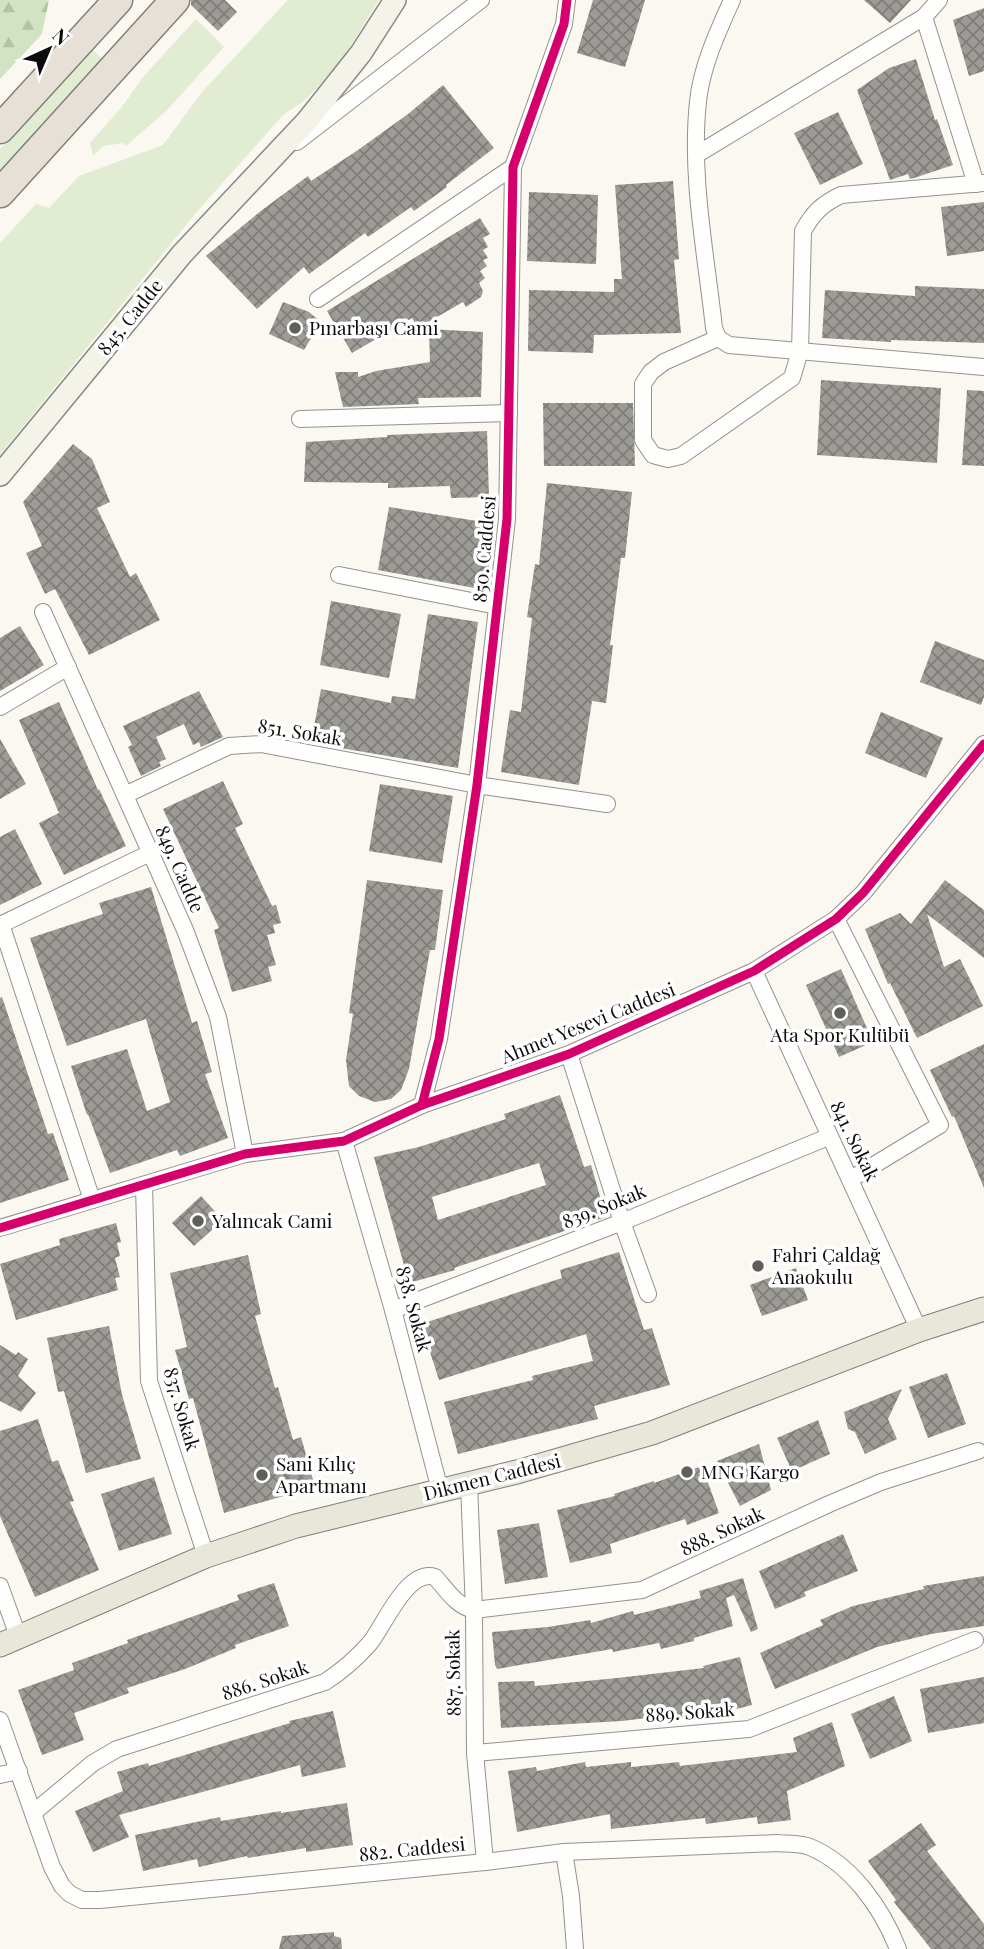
<svg xmlns="http://www.w3.org/2000/svg" width="984" height="1949" viewBox="0 0 984 1949" font-family="'Playfair Display',serif">
<defs>
<pattern id="forest-firs" width="22" height="20" patternUnits="userSpaceOnUse" patternTransform="scale(1.75)"><rect width="22" height="20" fill="#d1e3c2"/><path d="M5 1l3.5 6h-7zM16 11l3.5 6h-7z" fill="#b2c2a6"/></pattern>
<pattern id="building-cross-hatch" width="8" height="8" patternUnits="userSpaceOnUse" patternTransform="scale(1.75)"><rect width="8" height="8" fill="#9c9b96"/><path d="M0 0l8 8M0 8l8-8" fill="none" stroke="#7e7d79"/></pattern>
</defs>
<rect width="100%" height="100%" fill="#faf8f0"/>
<g fill="#e1ecd3">
<polygon points="288,0 379,0 338,66 304,101 283,115 195,214 0,455 0,243 36,204 49,208 79,176 163,145 202,92"/>
<polygon points="196,19 224,47 167,110 126,146 124,143 103,146 93,156 90,143 121,108 144,76"/>
<polygon points="92,49 103,59 0,173 0,149"/>
</g>
<polygon fill="url(#forest-firs)" points="0,0 49,0 42,34 0,79"/>
<g fill="url(#building-cross-hatch)" fill-rule="evenodd">
<polygon points="191,0 225,0 237,12 218,31 191,5"/>
<polygon points="593,0 645,0 625,67 577,53"/>
<polygon points="864,0 911,0 890,23"/>
<polygon points="984,8 984,71 969,76 953,20"/>
<polygon points="916,59 935,120 937,119 953,165 914,178 910,179 908,174 890,180 857,90 889,68"/>
<polygon points="443,85 494,148 446,185 447,187 414,211 411,207 368,237 365,233 309,274 304,267 257,309 206,256 262,210 308,176 311,181 358,150 408,114"/>
<polygon points="838,112 863,164 820,185 794,133"/>
<polygon points="673,181 679,259 674,260 681,333 594,335 593,353 528,351 529,290 614,292 614,279 622,279 615,185"/>
<polygon points="529,192 598,195 596,264 527,261"/>
<polygon points="984,202 984,251 947,256 941,207"/>
<polygon points="480,218 490,234 483,238 488,247 483,250 488,258 483,260 487,266 480,271 485,278 479,283 483,291 481,297 466,307 463,302 418,328 412,318 352,353 327,311"/>
<polygon points="915,286 984,289 984,343 891,340 891,342 822,338 825,290 915,296"/>
<polygon points="283,302 309,312 321,322 304,350 269,334"/>
<polygon points="429,329 483,332 481,397 418,398 419,404 343,407 335,372 358,372 358,377 376,371 430,362"/>
<polygon points="821,380 941,388 937,463 817,455"/>
<polygon points="967,390 984,391 984,466 962,465"/>
<polygon points="543,403 633,403 635,466 544,466"/>
<polygon points="487,431 489,497 451,498 450,486 388,488 388,483 304,482 306,442 387,437 387,435"/>
<polygon points="73,444 92,459 110,502 97,508 130,577 136,573 160,620 89,655 55,589 45,594 26,553 42,546 23,502"/>
<polygon points="547,483 632,492 625,558 621,558 610,645 613,645 606,703 592,701 579,785 501,772 510,710 521,712 532,618 527,617 535,564 539,565"/>
<polygon points="389,507 496,524 485,590 378,570"/>
<polygon points="331,601 401,614 389,678 320,665"/>
<polygon points="428,614 478,622 458,768 311,743 321,689 391,703 392,696 415,699"/>
<polygon points="20,626 44,665 0,691 0,638"/>
<polygon points="935,641 984,660 984,697 981,705 920,682"/>
<polygon points="199,691 223,737 201,747 199,742 193,745 184,724 156,737 166,759 159,762 161,766 141,776 128,747 132,745 123,726"/>
<polygon points="59,702 98,790 99,789 126,846 64,875 39,823 59,813 19,720"/>
<polygon points="881,712 943,738 926,778 865,753"/>
<polygon points="0,739 26,784 0,799"/>
<polygon points="223,781 243,824 235,828 272,906 276,905 281,923 273,925 275,933 267,935 276,965 268,967 272,981 232,992 214,930 219,928 163,809"/>
<polygon points="380,784 453,796 442,863 369,851"/>
<polygon points="15,829 42,884 0,905 0,837"/>
<polygon points="367,880 443,890 435,950 430,950 409,1069 401,1090 391,1099 375,1102 359,1096 349,1086 346,1060 353,1014 349,1013"/>
<polygon points="945,880 984,910 984,958 927,914 944,967 960,959 983,1006 917,1038 890,983 888,984 865,929 900,913 911,924"/>
<polygon points="151,887 192,1023 197,1021 212,1072 205,1074 228,1138 180,1156 177,1150 110,1173 88,1114 87,1115 71,1066 127,1049 147,1111 170,1102 146,1019 67,1046 30,938 103,914 99,903"/>
<polygon points="841,969 873,1042 839,1057 806,985"/>
<polygon points="2,997 48,1134 53,1133 69,1180 0,1203 0,998"/>
<polygon points="984,1044 984,1188 954,1116 952,1117 930,1070"/>
<path d="M 560,1095 L 584,1167 L 591,1165 L 606,1217 L 454,1268 L 455,1270 L 409,1283 L 374,1157 L 419,1147 L 506,1119 L 504,1114 ZM 539,1163 L 546,1185 L 438,1220 L 432,1197 Z"/>
<polygon points="201,1196 223,1220 194,1246 172,1223"/>
<polygon points="116,1223 121,1242 117,1243 120,1256 115,1258 120,1277 115,1278 118,1290 16,1320 0,1264 60,1245 59,1239"/>
<polygon points="619,1252 644,1330 652,1328 670,1385 594,1406 598,1419 458,1454 444,1402 533,1380 532,1376 593,1361 586,1334 439,1380 421,1324 562,1278 560,1270"/>
<polygon points="248,1255 261,1314 255,1316 275,1388 278,1387 293,1440 301,1437 315,1487 224,1513 193,1398 189,1399 175,1350 187,1347 170,1273"/>
<polygon points="796,1268 808,1300 762,1316 750,1285"/>
<polygon points="109,1326 122,1395 141,1459 86,1473 64,1391 58,1392 47,1338"/>
<polygon points="0,1345 16,1355 18,1352 28,1359 18,1376 36,1393 21,1412 0,1401"/>
<polygon points="947,1373 966,1424 928,1438 909,1387"/>
<polygon points="902,1389 888,1419 897,1439 865,1454 855,1432 848,1429 844,1412"/>
<polygon points="38,1419 52,1462 58,1460 74,1501 70,1502 99,1570 35,1597 0,1516 0,1431"/>
<polygon points="818,1420 830,1454 792,1471 777,1438"/>
<polygon points="759,1444 771,1490 740,1506 717,1461"/>
<polygon points="702,1466 719,1513 687,1525 685,1519 610,1544 612,1553 570,1563 557,1510 615,1496 614,1494 654,1481 654,1483"/>
<polygon points="154,1477 172,1534 119,1551 101,1494"/>
<polygon points="539,1523 548,1577 505,1584 497,1530"/>
<polygon points="843,1534 858,1571 804,1592 806,1596 775,1609 759,1571"/>
<polygon points="984,1576 984,1626 931,1634 877,1647 775,1689 760,1653 823,1625 820,1620 853,1606 924,1589 923,1586"/>
<polygon points="743,1578 758,1629 751,1632 734,1595 726,1598 733,1626 694,1638 694,1641 661,1649 659,1643 613,1652 612,1649 497,1669 495,1665 492,1632 548,1627 590,1620 591,1623 633,1611 634,1615 701,1598 699,1591"/>
<polygon points="274,1583 289,1626 235,1645 236,1648 185,1669 127,1688 129,1693 74,1713 84,1740 42,1755 18,1690 74,1670 72,1663 128,1643 127,1640 239,1600 237,1595"/>
<polygon points="740,1657 752,1705 717,1714 671,1719 671,1715 622,1721 501,1728 498,1682 534,1681 535,1686 617,1678 704,1668 703,1666"/>
<polygon points="984,1677 984,1723 928,1733 920,1689"/>
<polygon points="894,1696 912,1741 870,1759 851,1714"/>
<polygon points="333,1711 346,1767 302,1777 300,1765 119,1815 129,1837 93,1852 75,1811 123,1791 117,1772 148,1763 149,1766 290,1723 289,1721"/>
<polygon points="832,1722 845,1766 787,1791 791,1820 758,1824 757,1817 706,1824 705,1818 611,1829 610,1814 517,1832 508,1771 536,1767 537,1771 585,1762 586,1767 631,1762 631,1767 679,1762 680,1766 797,1752 793,1738"/>
<polygon points="347,1803 353,1845 306,1852 306,1848 248,1858 247,1856 199,1867 197,1859 143,1871 135,1835 220,1817 221,1821 281,1811 281,1813"/>
<polygon points="921,1823 936,1845 927,1851 984,1924 984,1949 931,1949 894,1902 896,1900 868,1861"/>
<polygon points="334,1932 334,1936 341,1938 342,1949 279,1949 282,1936"/>
</g>
<g fill="none" stroke-linecap="round" stroke-linejoin="round">
<defs>
<g id="street">
<polyline points="924,17 976,184"/>
<polyline points="297,142 481,0"/>
<polyline points="696,155 924,17 939,0"/>
<polyline points="318,299 513,167"/>
<path d="M 718,338 L 664,362 L 651,372 L 643,384 L 643,440 L 653,455 L 668,459 L 681,456 L 792,378 L 800,351 L 803,231 C 813,213 822,204 841,195 L 984,183"/>
<path d="M 718,338 L 714,328 C 706,254 690,176 698,102 C 701,68 718,31 732,0"/>
<polyline points="718,338 729,345 984,367"/>
<polyline points="300,419 509,413"/>
<polyline points="339,575 497,606"/>
<polyline points="43,612 185,930 218,1017 245,1154"/>
<polyline points="0,707 68,667"/>
<polyline points="125,795 229,746 261,744 477,785 607,804"/>
<polyline points="836,919 940,1125 851,1179"/>
<polyline points="1,924 92,1200"/>
<polyline points="0,925 150,853"/>
<polyline points="754,971 919,1330"/>
<polyline points="569,1054 622,1222 648,1294"/>
<polyline points="422,1105 439,1039 477,785 507,519 513,167 564,24 567,0"/>
<polyline points="344,1141 393,1310 440,1490"/>
<polyline points="144,1185 149,1381 206,1556"/>
<polyline points="0,1228 245,1154 344,1141 422,1105 569,1054 754,971 836,919 863,893 984,744"/>
<polyline points="393,1310 622,1222 828,1137"/>
<polyline points="469,1484 474,1610 475,1753 485,1862"/>
<polyline points="0,1586 18,1636"/>
<path d="M 0,1720 L 52,1867 L 62,1886 L 70,1894 L 82,1900 L 100,1900 L 485,1862 L 564,1852 L 777,1843 C 787,1844 801,1843 810,1847 C 851,1864 882,1908 898,1949"/>
<polyline points="475,1753 749,1729 975,1640"/>
<polyline points="0,1775 19,1771"/>
<path d="M 33,1813 L 93,1763 L 117,1749 L 325,1682 C 342,1671 356,1659 370,1643 C 384,1626 407,1568 435,1577 C 447,1590 456,1606 474,1610 L 642,1590 L 829,1504 L 881,1482 L 978,1451"/>
<polyline points="564,1852 571,1896 575,1949"/>
</g>
<polyline id="secondary" points="0,475 182,254 307,121 361,53 395,0"/>
<polyline id="primary" points="0,1645 206,1556 296,1526 517,1472 652,1433 919,1330 984,1309"/>
<g id="highway">
<polyline points="0,129 118,0"/>
<polyline points="0,193 175,0"/>
</g>
</defs>
<use href="#street" stroke="#93928f" stroke-width="18"/>
<use href="#secondary" stroke="#8a8985" stroke-width="24"/>
<use href="#primary" stroke="#80807c" stroke-width="25"/>
<use href="#highway" stroke="#80807c" stroke-width="31"/>
<use href="#street" stroke="#fefefd" stroke-width="16"/>
<use href="#secondary" stroke="#f3f3e9" stroke-width="21"/>
<use href="#primary" stroke="#e9e7da" stroke-width="23"/>
<use href="#highway" stroke="#e6e0d6" stroke-width="28"/>
<defs>
<g id="cycleway">
<polyline points="422,1105 439,1039 477,785 507,519 513,167 564,24 567,0"/>
<polyline points="0,1228 245,1154 344,1141 422,1105 569,1054 754,971 836,919 863,893 984,744"/>
</g>
</defs>
<use href="#cycleway" stroke="#fff" stroke-width="13"/>
<use href="#cycleway" stroke="#d6006c" stroke-width="9"/>
</g>
<g fill="#5f5f5c" stroke="#fff" stroke-width="2.5">
<circle cx="295" cy="328" r="7"/>
<circle cx="840" cy="1013" r="7"/>
<circle cx="198" cy="1221" r="7"/>
<circle cx="758" cy="1266" r="7"/>
<circle cx="687" cy="1472" r="7"/>
<circle cx="262" cy="1475" r="7"/>
</g>
<g text-anchor="middle" stroke-width="7" stroke-linejoin="round" paint-order="stroke">
<g font-size="19" fill="#0c0c0c" stroke="#fff">
<text transform="translate(130 317) rotate(-51)" y="7">845. Cadde</text>
<text transform="translate(484 549) rotate(-85)" y="7">850. Caddesi</text>
<text transform="translate(300 732) rotate(9)" y="7">851. Sokak</text>
<text transform="translate(180 869) rotate(66)" y="7">849. Cadde</text>
<text transform="translate(588 1023) rotate(-22)" y="7">Ahmet Yesevi Caddesi</text>
<text transform="translate(855 1141) rotate(64)" y="7">841. Sokak</text>
<text transform="translate(604 1206) rotate(-22)" y="7">839. Sokak</text>
<text transform="translate(414 1309) rotate(75)" y="7">838. Sokak</text>
<text transform="translate(182 1409) rotate(74)" y="7">837. Sokak</text>
<text transform="translate(492 1477) rotate(-14)" y="7">Dikmen Caddesi</text>
<text transform="translate(722 1531) rotate(-25)" y="7">888. Sokak</text>
<text transform="translate(453 1673) rotate(-91)" y="7">887. Sokak</text>
<text transform="translate(265 1680) rotate(-18)" y="7">886. Sokak</text>
<text transform="translate(690 1712) rotate(-4)" y="7">889. Sokak</text>
<text transform="translate(412 1849) rotate(-6)" y="7">882. Caddesi</text>
</g>
<g font-size="19" fill="#0c0c0c" stroke="#fff" text-anchor="start">
<text x="309" y="335">Pınarbaşı Cami</text>
<text x="840" y="1042" text-anchor="middle">Ata Spor Kulübü</text>
<text x="212" y="1228">Yalıncak Cami</text>
<text x="772" y="1262">Fahri Çaldağ<tspan x="772" dy="22">Anaokulu</tspan></text>
<text x="276" y="1471">Sani Kılıç<tspan x="276" dy="22">Apartmanı</tspan></text>
<text x="701" y="1479">MNG Kargo</text>
</g>
</g>
<g transform="translate(49 49) rotate(44)" stroke="#ffffff" stroke-width="5" paint-order="stroke">
<path d="M0-5L12 26L0 18L-12 26Z" fill="#0c0c0c"/>
<text y="-10" font-size="19" font-weight="bold" text-anchor="middle" fill="#0c0c0c">N</text>
</g>
</svg>
